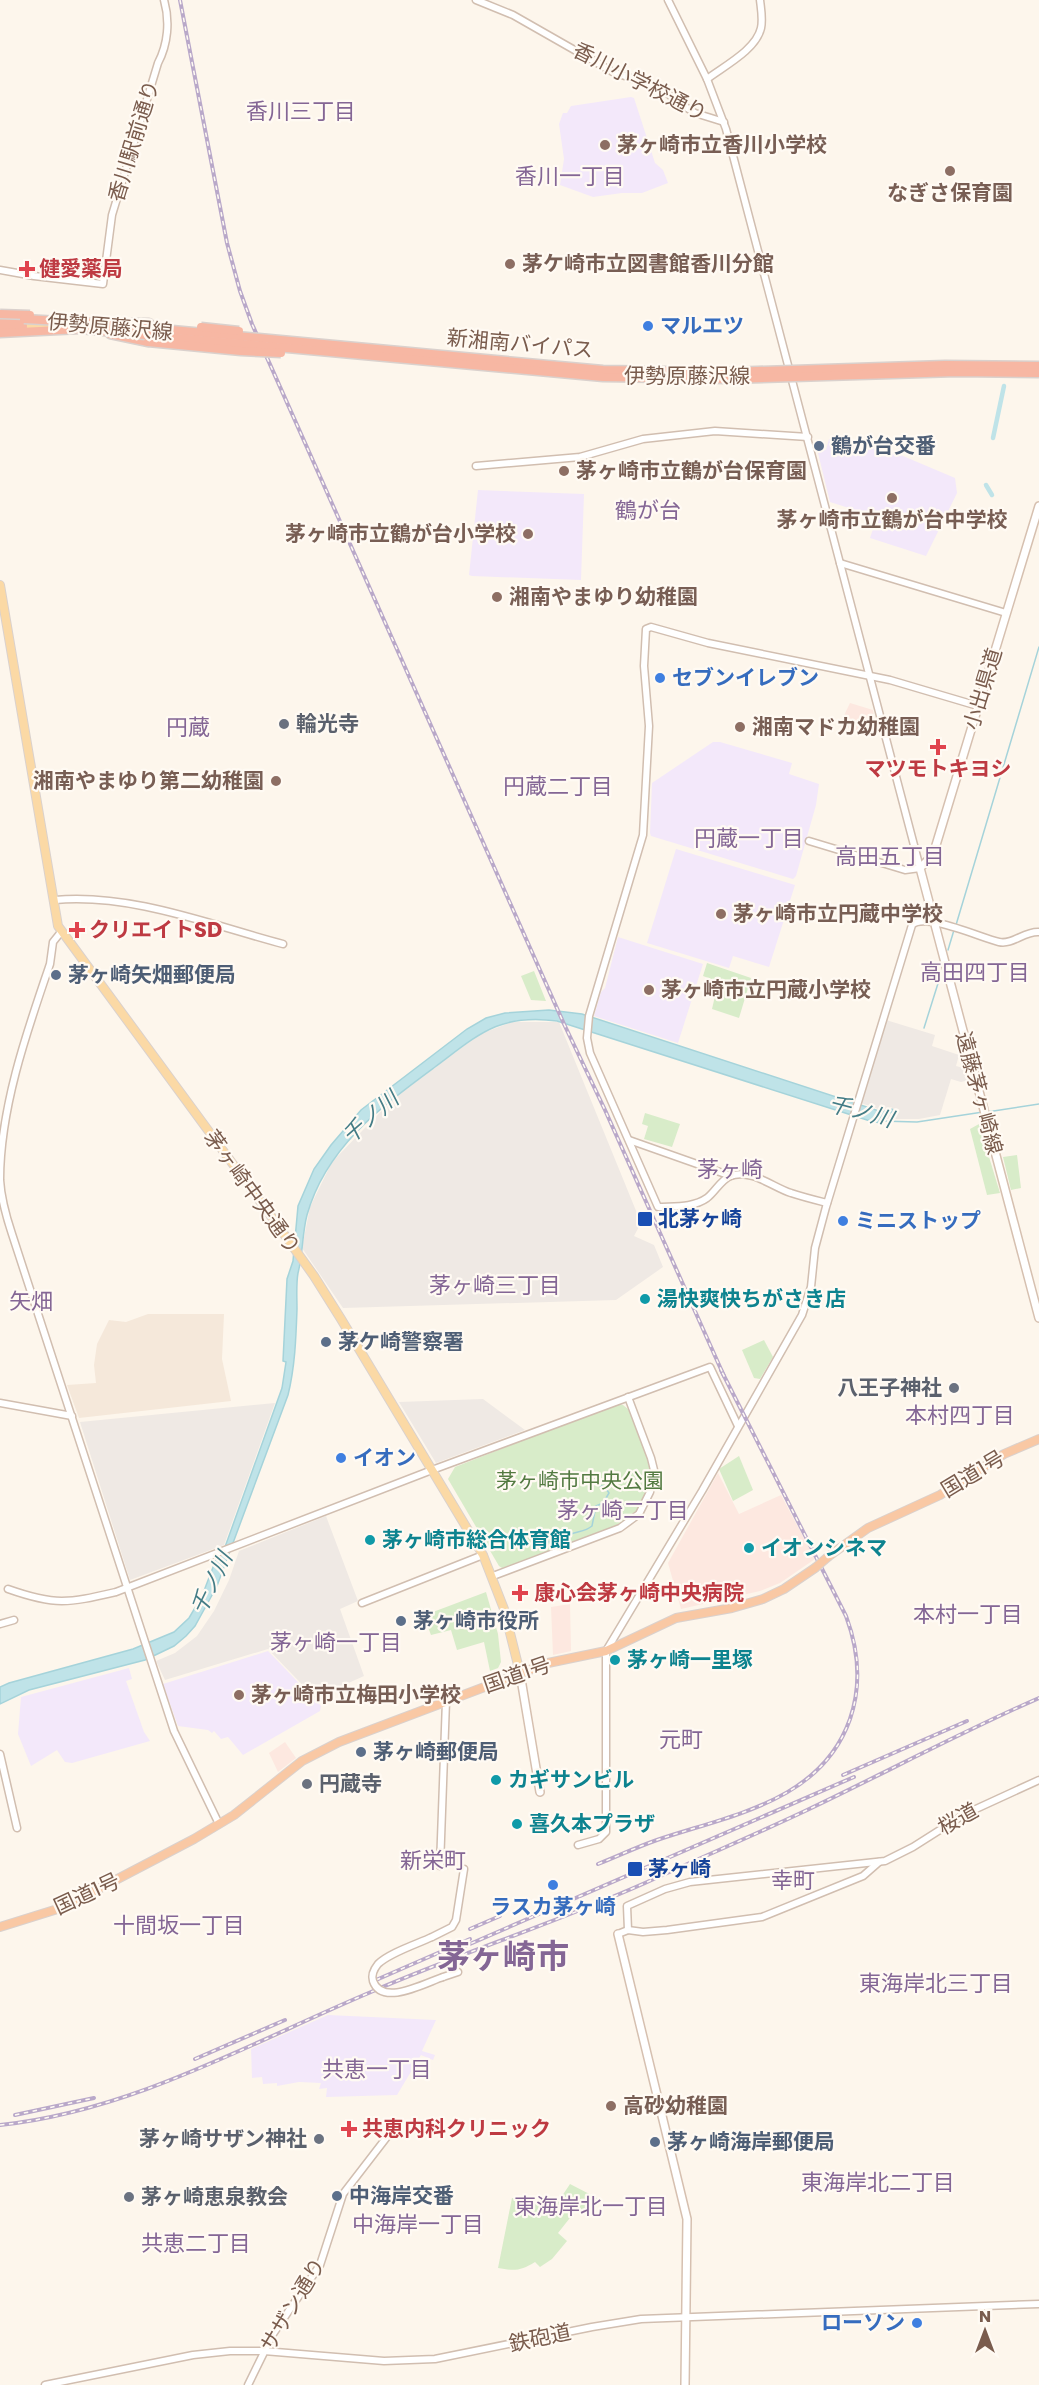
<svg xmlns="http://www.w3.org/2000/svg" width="1039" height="2385" viewBox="0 0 1039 2385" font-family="Poppins,'Noto Sans JP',sans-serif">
<rect width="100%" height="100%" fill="#fdf6ec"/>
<polygon fill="#f5e8da" points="148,1314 224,1314 222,1359 231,1401 79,1418 67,1385 96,1383 94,1365 97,1344 109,1320 126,1322"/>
<g fill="#fde8e0">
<polygon points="850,703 873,710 877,735 839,726"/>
<polygon points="718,1473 739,1514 781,1495 815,1559 780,1583 760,1591 681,1609 668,1563"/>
<polygon points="570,1604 571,1651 553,1655 551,1607"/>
<polygon points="285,1742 296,1758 278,1772 269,1753"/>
</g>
<g fill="#efe9e4">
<polygon points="886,1020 935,1035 932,1046 959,1055 956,1066 967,1069 969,1080 961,1082 951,1079 940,1115 919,1119 882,1119 895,1111 891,1107 884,1111 861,1103"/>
<polygon points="512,1022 559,1022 641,1223 634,1236 654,1245 663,1267 616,1300 343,1308 302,1248 310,1207 332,1162 393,1099 480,1034"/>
<polygon points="483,1399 525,1430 436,1463 399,1402"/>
<polygon points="275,1403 224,1545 130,1580 80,1422"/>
<polygon points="326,1516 358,1601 340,1609 364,1676 315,1698 268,1649 165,1680 156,1661 175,1653 197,1636 214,1611 229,1580 239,1551"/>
</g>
<g fill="#f3e8fa">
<polygon points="631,97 634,98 655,163 663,170 668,183 642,193 622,193 593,197 560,185 564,159 559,124 563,113 567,113 571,106"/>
<polygon points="829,439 870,442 955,478 957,493 926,556 870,538 877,517 830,502 817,449 826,450"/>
<polygon points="478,490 584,494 581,580 472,576 469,575"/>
<polygon points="713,742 720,742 792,763 789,774 819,784 816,805 796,876 793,879 651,836 650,833 652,783"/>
<polygon points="676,849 795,885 769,967 733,956 729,968 647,943"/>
<polygon points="618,937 703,964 678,1043 594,1016 601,992 605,988"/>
<polygon points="268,1651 321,1706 320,1711 243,1755 228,1737 221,1739 214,1731 212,1733 208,1730 178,1726 163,1684"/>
<polygon points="129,1668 132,1679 126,1681 144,1732 150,1741 72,1763 65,1762 57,1750 31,1766 18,1734 21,1697"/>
<polygon points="328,2015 436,2020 422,2051 435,2055 433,2060 421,2055 397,2095 326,2097 327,2088 319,2089 321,2083 299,2082 277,2086 277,2083 263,2084 262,2077 252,2078 251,2049"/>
</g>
<g fill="#d8ecc9">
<polygon points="707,963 751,978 739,1018 712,1009 715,996 711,979 703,976"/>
<polygon points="534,971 546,1001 531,1000 521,976"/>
<polygon points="645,1113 680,1124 672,1147 644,1139 648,1126 642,1124"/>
<polygon points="979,1124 1000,1193 987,1195 970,1129"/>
<polygon points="1017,1155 1021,1188 1011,1190 1003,1157"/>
<polygon points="764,1340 773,1357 760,1379 754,1378 742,1350"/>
<polygon points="616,1404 623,1405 628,1409 645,1449 650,1471 651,1482 641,1508 629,1520 582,1540 502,1568 499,1566 448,1479 455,1467"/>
<polygon points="739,1456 753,1490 733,1501 719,1469"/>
<polygon points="486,1592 498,1634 501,1662 498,1668 490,1671 484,1642 457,1650 451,1630 431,1635 425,1619 433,1612"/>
<path d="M 570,2184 L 601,2200 L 588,2216 L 577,2209 L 558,2233 L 567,2241 L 552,2259 L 540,2267 L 535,2262 C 521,2271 514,2271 498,2268 L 512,2198 L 554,2208 Z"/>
</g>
<path fill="#bfe3e8" stroke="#a5d3da" stroke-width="1.5" d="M 549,1010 L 582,1014 L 882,1112 L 892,1109 L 894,1111 L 881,1117 L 880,1123 L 867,1120 L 557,1021 C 499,1013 478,1035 435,1067 C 381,1107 326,1147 307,1215 C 302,1234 303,1254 298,1273 C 296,1284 297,1298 297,1309 C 296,1338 295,1367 288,1395 L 217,1586 L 195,1626 L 186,1636 L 174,1646 L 145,1660 L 29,1690 L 0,1704 L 0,1687 L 9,1683 L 133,1649 L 174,1632 L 189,1618 L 202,1596 L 220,1549 L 225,1547 L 282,1388 L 286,1362 L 283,1361 L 287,1279 L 293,1261 L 298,1206 L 314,1169 L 331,1145 L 361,1110 L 467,1029 L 486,1018 L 505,1013 Z"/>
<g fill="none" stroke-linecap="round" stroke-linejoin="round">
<g stroke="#a5d3da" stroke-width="1.5">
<polyline points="956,925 1039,647"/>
<polyline points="948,950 954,930"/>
<polyline points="924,1028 940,977"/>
<polyline points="987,1112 1039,1104"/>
<polyline points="880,1121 917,1122 983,1112"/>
<path d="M 536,1541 C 552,1545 559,1538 574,1533 C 581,1531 586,1531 592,1526 L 596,1506 L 603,1503 L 609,1493 L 604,1486 L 600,1486"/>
</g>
<g stroke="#bfe3e8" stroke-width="4.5">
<polyline points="993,438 1004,386"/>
<polyline points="986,485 992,495"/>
</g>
<defs>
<g id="tertiary">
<polyline points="476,0 513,15 613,72 663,89 676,101 695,113 724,122"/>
<polyline points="668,0 707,79 726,129 920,868 905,870 809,841"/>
<path d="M 707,79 C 724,66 756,50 761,28 C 763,19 761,9 760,0"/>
<path d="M 0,270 L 34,276 L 103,284 L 112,215 L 158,63 C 168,44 170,21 164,0"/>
<polyline points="476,466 580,457 643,439 715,431 808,437"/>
<polyline points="840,563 1006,613"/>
<path d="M 55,900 C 131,893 211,925 283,944"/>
<path d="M 61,932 L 53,942 L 50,964 C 27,1031 0,1108 0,1180 C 1,1198 6,1216 12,1234 L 174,1731 L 219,1824"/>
<polyline points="629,1140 731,1176"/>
<path d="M 827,1203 C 815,1200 803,1197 791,1193 C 774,1188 751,1168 730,1176 C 720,1181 715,1192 707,1198 C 693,1208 674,1206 658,1207 L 590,1053 L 587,1038 L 589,1016 L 643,835 L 649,726 L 644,666 L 646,629 L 651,627 L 708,643 L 890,680 L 978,706"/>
<polyline points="0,1403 72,1416"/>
<polyline points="493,1576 620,1528 639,1514 650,1492 654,1470 651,1458 628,1397"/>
<path d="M 8,1589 C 56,1606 68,1603 116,1592 L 432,1470 L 710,1367 L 738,1426"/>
<polyline points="362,1603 483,1555"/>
<polyline points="0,1624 14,1620"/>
<polyline points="0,1754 17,1828"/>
<path d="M 578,1845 L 599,1839 L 606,1832 L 606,1651 L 702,1491 L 802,1315 L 811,1287 L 815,1248 L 826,1207 L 912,925 C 925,912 981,938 999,942 C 1013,945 1024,931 1039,932"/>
<polyline points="440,1866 446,1701"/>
<polyline points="628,1930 627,1906 665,1889 690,1882 885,1861 913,1847 965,1814 1039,1780"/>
<polyline points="618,1934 628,1930 643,1932 667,1930 762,1917 863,1876 879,1862"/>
<polyline points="432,1937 452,1927 456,1920 464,1869"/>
<polyline points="443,1977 458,1972"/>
<polyline points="45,2385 193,2355 230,2351 264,2351 384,2361 435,2359 592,2327 641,2319 1039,2304"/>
<polyline points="248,2385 273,2334 320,2265 343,2194 390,2133"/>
</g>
<g id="secondary">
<polyline points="1039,506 933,855 920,868 1039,1318"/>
<polyline points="520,1673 540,1792"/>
<polyline points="618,1934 687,2219 685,2385"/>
</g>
<g id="primary">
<polyline points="18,325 69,327"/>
<polyline points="0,585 58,926 271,1216 314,1276 341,1319 483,1555 504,1609 520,1673"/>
</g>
<g id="trunk">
<polyline points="829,1556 868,1528 940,1495 1004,1454 1039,1439"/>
<polyline points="0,1927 64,1907 194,1839 234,1815 302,1761 339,1742 548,1663 606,1651 676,1618 732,1608 763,1599 784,1589 815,1568"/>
</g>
<g id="motorway">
<polyline points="0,320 24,319"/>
<polyline points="132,323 149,323"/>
<polyline points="0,326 23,326"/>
<polyline points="0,333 80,329"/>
<polyline points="110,334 148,342"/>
</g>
</defs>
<use href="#tertiary" stroke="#d1beb0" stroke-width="9"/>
<use href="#secondary" stroke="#d6c0b0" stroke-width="10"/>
<use href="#primary" stroke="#dad1cd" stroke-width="10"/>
<use href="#trunk" stroke="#dad1cd" stroke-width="10"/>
<use href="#motorway" stroke="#dad1cd" stroke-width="11"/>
<use href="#tertiary" stroke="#fff" stroke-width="6"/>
<use href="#secondary" stroke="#fff" stroke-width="7"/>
<use href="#primary" stroke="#fbd9a5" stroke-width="8"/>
<use href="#trunk" stroke="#f9c8a4" stroke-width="8"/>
<use href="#motorway" stroke="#f7b7a3" stroke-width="8"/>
<defs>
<g id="rail">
<polyline points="180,0 227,243 240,291 252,324 564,1024 605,1110 724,1376"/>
<polyline points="843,1775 967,1721"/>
<path d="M 598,1864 C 618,1856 637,1847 657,1840 C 730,1815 821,1802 850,1719 C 862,1684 859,1651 846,1616 L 721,1370"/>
<polyline points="470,1929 500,1916"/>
<polyline points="463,1947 854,1777"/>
<polyline points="376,1980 470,1939"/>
<polyline points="195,2059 285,2020"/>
<polyline points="15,2115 94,2098"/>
<path d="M 0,2125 C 132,2111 250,2043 371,1992 C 461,1953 555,1923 645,1883 C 698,1859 752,1836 805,1811 C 883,1774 959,1733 1039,1698"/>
</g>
</defs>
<use href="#rail" stroke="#b9a8c9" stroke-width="4"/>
<use href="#rail" stroke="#fffaf3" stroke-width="1.5" stroke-dasharray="4.5" stroke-linecap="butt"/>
<defs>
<path id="tertiary-bridge" d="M 432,1937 C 417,1944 389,1953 378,1964 C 374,1969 371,1975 373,1981 C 382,2007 425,1983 443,1977"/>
<polyline id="trunk-bridge" points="815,1568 829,1556"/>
<g id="motorway-bridge">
<polyline points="0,314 30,315"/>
<polyline points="24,319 97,323 603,370 728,372 945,365 1039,366"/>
<polyline points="201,327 239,331"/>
<polyline points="80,329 603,377 728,379 957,372 1039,373"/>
<polyline points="148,342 241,351 281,353"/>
</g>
</defs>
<use href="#tertiary-bridge" stroke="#d1beb0" stroke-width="9" stroke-linecap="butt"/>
<use href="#trunk-bridge" stroke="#dad1cd" stroke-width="10" stroke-linecap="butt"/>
<use href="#motorway-bridge" stroke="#dad1cd" stroke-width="11" stroke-linecap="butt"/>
<use href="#tertiary-bridge" stroke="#fff" stroke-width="6"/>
<use href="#trunk-bridge" stroke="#f9c8a4" stroke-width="8"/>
<use href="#motorway-bridge" stroke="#f7b7a3" stroke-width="8"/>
</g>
<g fill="#8d6e63" stroke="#fffaf3" stroke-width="2">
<circle cx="605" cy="145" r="6"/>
<circle cx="950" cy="171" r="6"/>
<circle cx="510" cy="264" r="6"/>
<circle cx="564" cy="471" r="6"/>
<circle cx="892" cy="498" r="6"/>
<circle cx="528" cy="534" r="6"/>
<circle cx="497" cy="597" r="6"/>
<circle cx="740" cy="727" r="6"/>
<circle cx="276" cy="781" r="6"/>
<circle cx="721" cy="914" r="6"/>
<circle cx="649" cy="990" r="6"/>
<circle cx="239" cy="1695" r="6"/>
<circle cx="611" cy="2106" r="6"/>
</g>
<g fill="#e0444e" stroke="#fffaf3" stroke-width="2">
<path d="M24 260h6v6h6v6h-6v6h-6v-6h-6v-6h6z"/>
<path d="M935 738h6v6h6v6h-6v6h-6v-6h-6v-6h6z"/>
<path d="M74 921h6v6h6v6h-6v6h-6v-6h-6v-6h6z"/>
<path d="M517 1584h6v6h6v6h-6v6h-6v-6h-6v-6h6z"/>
<path d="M346 2120h6v6h6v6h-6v6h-6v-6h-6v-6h6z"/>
</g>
<g fill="#3f7fe0" stroke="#fffaf3" stroke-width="2">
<circle cx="648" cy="326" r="6"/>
<circle cx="660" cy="678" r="6"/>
<circle cx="843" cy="1221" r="6"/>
<circle cx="341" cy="1458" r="6"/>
<circle cx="553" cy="1885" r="6"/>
<circle cx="917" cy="2323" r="6"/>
</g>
<g fill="#5c6f8a" stroke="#fffaf3" stroke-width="2">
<circle cx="819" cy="446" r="6"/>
<circle cx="56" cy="975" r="6"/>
<circle cx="326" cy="1342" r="6"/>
<circle cx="401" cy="1621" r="6"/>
<circle cx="361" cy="1752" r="6"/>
<circle cx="655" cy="2142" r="6"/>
<circle cx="337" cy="2196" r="6"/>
</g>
<g fill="#6b7280" stroke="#fffaf3" stroke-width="2">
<circle cx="284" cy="724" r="6"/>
<circle cx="954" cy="1388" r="6"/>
<circle cx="307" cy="1784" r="6"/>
<circle cx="319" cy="2139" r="6"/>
<circle cx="129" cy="2197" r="6"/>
</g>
<g fill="#1a4fb4" stroke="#fffaf3" stroke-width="2">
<rect x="637" y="1211" width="16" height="16" rx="3"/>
<rect x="627" y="1861" width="16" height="16" rx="3"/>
</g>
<g fill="#0f9aa8" stroke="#fffaf3" stroke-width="2">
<circle cx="645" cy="1299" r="6"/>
<circle cx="370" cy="1540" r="6"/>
<circle cx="749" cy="1548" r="6"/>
<circle cx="615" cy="1660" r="6"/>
<circle cx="496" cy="1780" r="6"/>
<circle cx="517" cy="1824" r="6"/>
</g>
<g text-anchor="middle" stroke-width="4.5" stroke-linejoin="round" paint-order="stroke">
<g font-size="21" fill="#7a5c4d" stroke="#fffaf3">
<text transform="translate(640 82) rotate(27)" y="7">香川小学校通り</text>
<text transform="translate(134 141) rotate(-73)" y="7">香川駅前通り</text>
<text transform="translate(110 327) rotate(5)" y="7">伊勢原藤沢線</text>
<text transform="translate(520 344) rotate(5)" y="7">新湘南バイパス</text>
<text x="687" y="383">伊勢原藤沢線</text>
<text transform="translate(983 689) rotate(-73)" y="7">小出県道</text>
<text transform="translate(979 1093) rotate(75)" y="7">遠藤茅ヶ崎線</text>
<text transform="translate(252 1192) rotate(54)" y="7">茅ヶ崎中央通り</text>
<text transform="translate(973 1474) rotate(-31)" y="7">国道1号</text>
<text transform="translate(517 1675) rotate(-19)" y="7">国道1号</text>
<text transform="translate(958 1819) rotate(-29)" y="7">桜道</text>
<text transform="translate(87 1894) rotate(-25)" y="7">国道1号</text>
<text transform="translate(293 2305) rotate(-59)" y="7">サザン通り</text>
<text transform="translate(540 2338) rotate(-12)" y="7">鉄砲道</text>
</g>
<g font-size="21" font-weight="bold" fill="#785e54" stroke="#fffaf3" text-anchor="start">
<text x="617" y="152">茅ヶ崎市立香川小学校</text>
<text x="950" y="200" text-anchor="middle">なぎさ保育園</text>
<text x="522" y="271">茅ケ崎市立図書館香川分館</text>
<text x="576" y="478">茅ヶ崎市立鶴が台保育園</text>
<text x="892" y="527" text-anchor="middle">茅ヶ崎市立鶴が台中学校</text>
<text x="516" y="541" text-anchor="end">茅ヶ崎市立鶴が台小学校</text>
<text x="509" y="604">湘南やまゆり幼稚園</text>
<text x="752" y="734">湘南マドカ幼稚園</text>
<text x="264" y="788" text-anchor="end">湘南やまゆり第二幼稚園</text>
<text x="733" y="921">茅ヶ崎市立円蔵中学校</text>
<text x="661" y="997">茅ヶ崎市立円蔵小学校</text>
<text x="251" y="1702">茅ヶ崎市立梅田小学校</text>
<text x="623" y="2113">高砂幼稚園</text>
</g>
<g font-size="21" font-weight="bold" fill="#be3a42" stroke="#fffaf3" text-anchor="start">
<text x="39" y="276">健愛薬局</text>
<text x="938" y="776" text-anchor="middle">マツモトキヨシ</text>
<text x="89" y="937">クリエイトSD</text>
<text x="534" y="1600">康心会茅ヶ崎中央病院</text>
<text x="362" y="2136">共恵内科クリニック</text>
</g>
<g font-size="21" font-weight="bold" fill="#366cbe" stroke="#fffaf3" text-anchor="start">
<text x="660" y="333">マルエツ</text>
<text x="672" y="685">セブンイレブン</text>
<text x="855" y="1228">ミニストップ</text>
<text x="353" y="1465">イオン</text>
<text x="553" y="1914" text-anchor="middle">ラスカ茅ヶ崎</text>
<text x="905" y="2330" text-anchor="end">ローソン</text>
</g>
<g font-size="21" font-weight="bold" fill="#4e5e75" stroke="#fffaf3" text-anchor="start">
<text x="831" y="453">鶴が台交番</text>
<text x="68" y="982">茅ヶ崎矢畑郵便局</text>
<text x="338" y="1349">茅ケ崎警察署</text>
<text x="413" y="1628">茅ヶ崎市役所</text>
<text x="373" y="1759">茅ヶ崎郵便局</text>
<text x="667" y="2149">茅ヶ崎海岸郵便局</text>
<text x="349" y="2203">中海岸交番</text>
</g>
<g font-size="21" font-weight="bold" fill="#5b616d" stroke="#fffaf3" text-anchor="start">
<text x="296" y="731">輪光寺</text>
<text x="942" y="1395" text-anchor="end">八王子神社</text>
<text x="319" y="1791">円蔵寺</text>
<text x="307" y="2146" text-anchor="end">茅ヶ崎サザン神社</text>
<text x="141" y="2204">茅ヶ崎恵泉教会</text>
</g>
<g font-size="21" font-weight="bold" fill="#164399" stroke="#fffaf3" text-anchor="start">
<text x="658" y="1226">北茅ヶ崎</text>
<text x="648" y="1876">茅ヶ崎</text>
</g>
<g font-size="21" font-weight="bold" fill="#0d838f" stroke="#fffaf3" text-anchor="start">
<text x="657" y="1306">湯快爽快ちがさき店</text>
<text x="382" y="1547">茅ヶ崎市総合体育館</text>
<text x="761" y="1555">イオンシネマ</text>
<text x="627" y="1667">茅ヶ崎一里塚</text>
<text x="508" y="1787">カギサンビル</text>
<text x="529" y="1831">喜久本プラザ</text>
</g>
<g font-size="21" fill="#537a41" stroke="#fffaf3">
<text x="580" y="1488">茅ヶ崎市中央公園</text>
</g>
<g font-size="22" fill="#846695" stroke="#fffaf3">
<text x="301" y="119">香川三丁目</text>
<text x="570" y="184">香川一丁目</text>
<text x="648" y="518">鶴が台</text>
<text x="188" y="735">円蔵</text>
<text x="558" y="794">円蔵二丁目</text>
<text x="749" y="846">円蔵一丁目</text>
<text x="890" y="864">高田五丁目</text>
<text x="975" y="980">高田四丁目</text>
<text x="730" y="1177">茅ヶ崎</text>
<text x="495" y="1293">茅ヶ崎三丁目</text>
<text x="31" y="1309">矢畑</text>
<text x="960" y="1423">本村四丁目</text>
<text x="623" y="1518">茅ヶ崎二丁目</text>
<text x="968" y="1622">本村一丁目</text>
<text x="336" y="1650">茅ヶ崎一丁目</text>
<text x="681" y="1747">元町</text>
<text x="433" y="1868">新栄町</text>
<text x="793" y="1888">幸町</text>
<text x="179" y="1933">十間坂一丁目</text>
<text x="936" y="1991">東海岸北三丁目</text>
<text x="377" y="2077">共恵一丁目</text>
<text x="878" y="2190">東海岸北二丁目</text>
<text x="591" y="2214">東海岸北一丁目</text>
<text x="418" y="2232">中海岸一丁目</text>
<text x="196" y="2251">共恵二丁目</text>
</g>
<g font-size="22" font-style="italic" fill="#437c86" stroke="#fffaf3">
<text transform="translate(861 1111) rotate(15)" y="8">千ノ川</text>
<text transform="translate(370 1117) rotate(-41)" y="8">千ノ川</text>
<text transform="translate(211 1583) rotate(-64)" y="8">千ノ川</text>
</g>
<g font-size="33" font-weight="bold" fill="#846695" stroke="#fffaf3">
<text x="503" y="1968">茅ヶ崎市</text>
</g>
</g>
<g transform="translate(985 2331)" stroke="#fffaf3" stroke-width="4.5" paint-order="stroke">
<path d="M0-4.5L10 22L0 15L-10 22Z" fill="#7a5c4d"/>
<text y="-9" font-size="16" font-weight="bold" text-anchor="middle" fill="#7a5c4d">N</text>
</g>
</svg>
